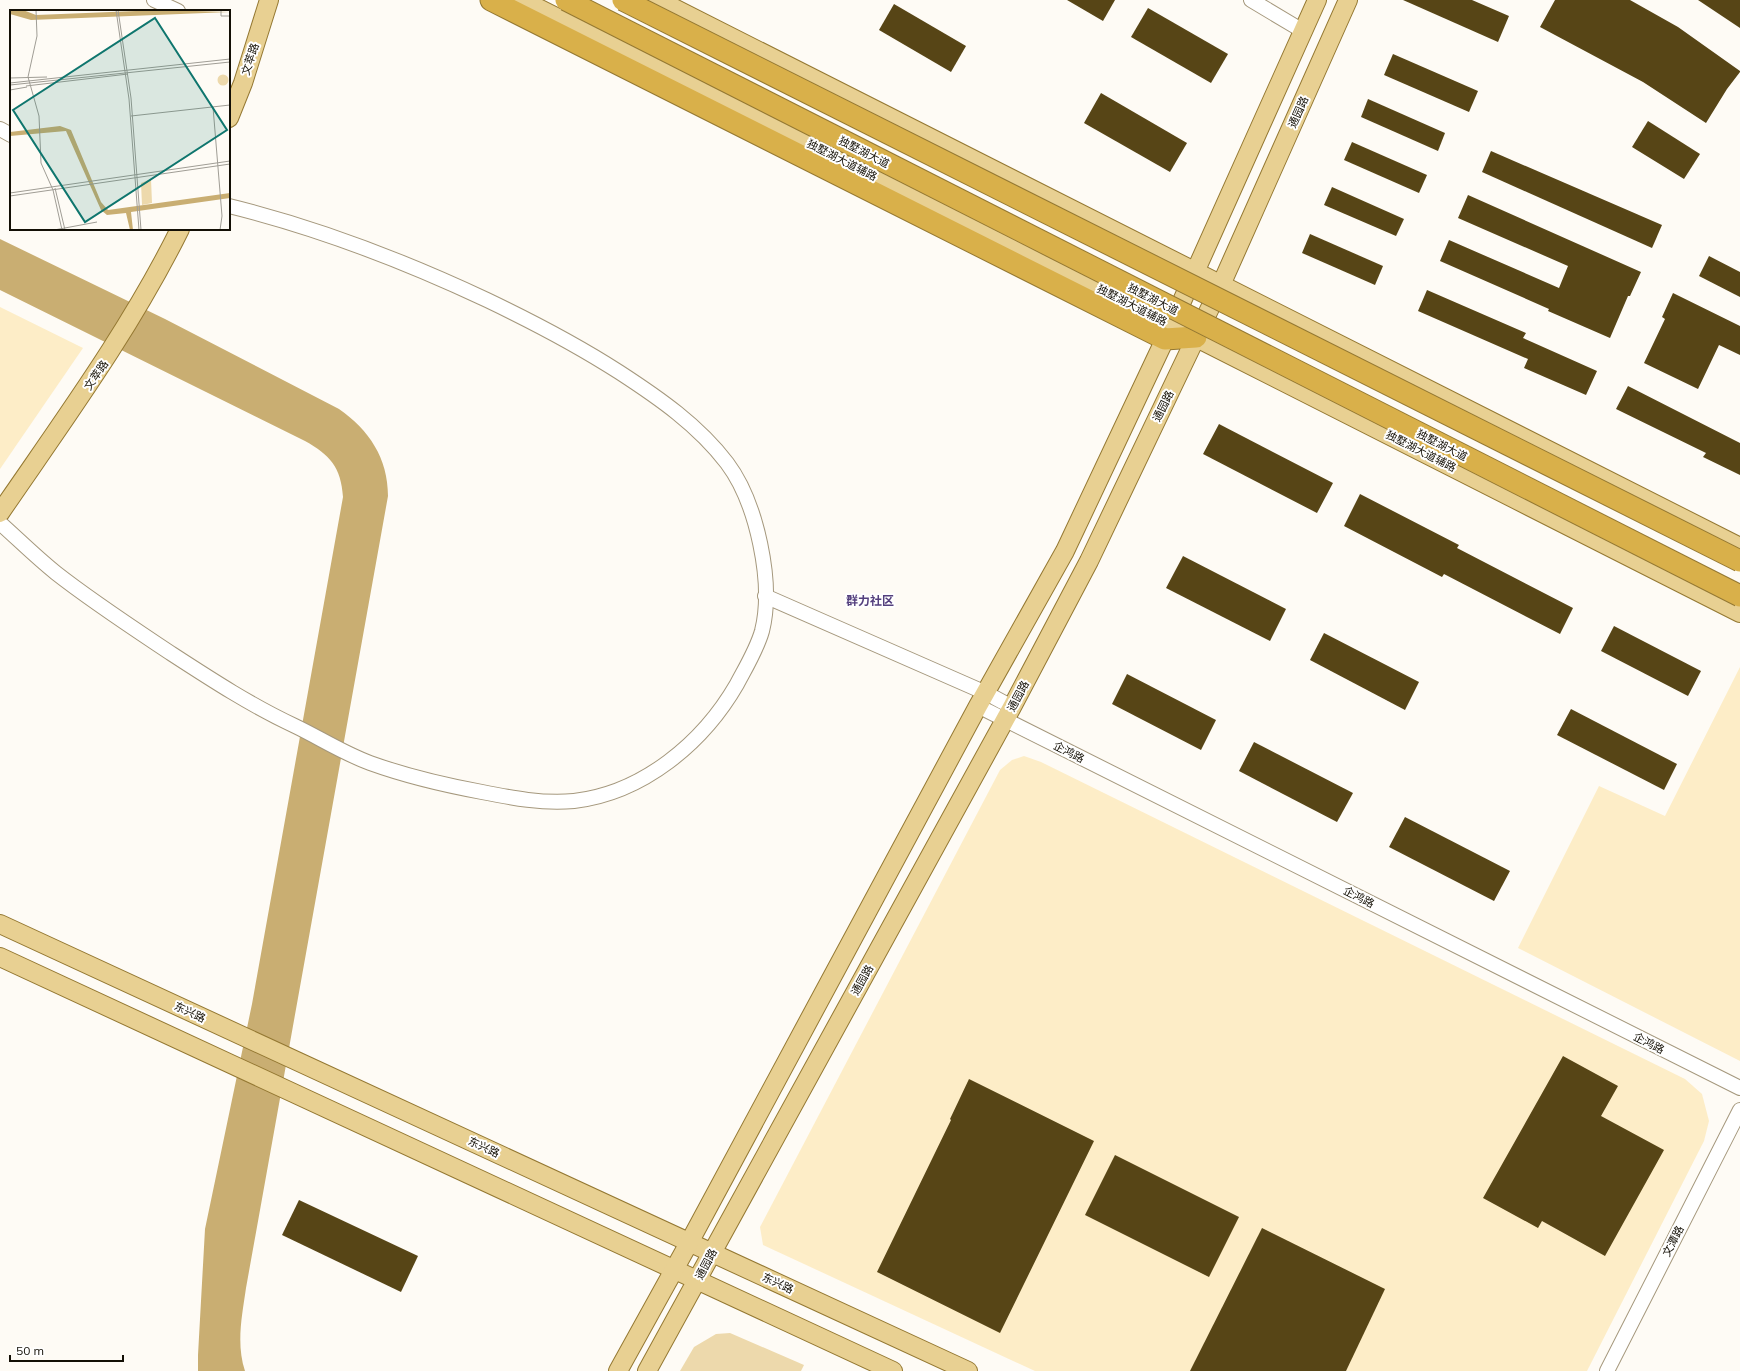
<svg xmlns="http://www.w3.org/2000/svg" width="1740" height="1371" viewBox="0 0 1740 1371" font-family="Mulish,'Noto Sans SC',sans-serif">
<rect width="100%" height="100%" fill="#fefbf5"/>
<g fill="#fdedc7">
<polygon points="0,307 83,348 0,469"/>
<polygon points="1740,667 1740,1061 1518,948 1599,786 1665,816"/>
<polygon points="1024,756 1041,762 1685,1079 1702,1094 1709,1121 1704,1141 1587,1371 1035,1371 763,1245 760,1227 1000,770 1012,760"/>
</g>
<polygon fill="#edd9ac" points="730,1333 804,1365 801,1371 680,1371 694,1347 716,1334"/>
<path fill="#c9ae72" d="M 0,239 L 165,319 L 339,409 C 369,430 388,458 388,496 L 246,1288 C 242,1316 236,1344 245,1371 L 198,1371 L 198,1355 L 205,1229 L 252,1004 L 343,497 C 341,467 330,455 305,441 L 0,290 Z"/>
<g fill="#574516">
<polygon points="1067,0 1115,0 1103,21"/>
<polygon points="1403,0 1472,0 1509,16 1498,42"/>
<polygon points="1555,0 1630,0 1678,27 1740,71 1740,72 1727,89 1706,123 1643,82 1540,27"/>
<polygon points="1698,0 1740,0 1740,28"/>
<polygon points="894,4 966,46 951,72 879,30"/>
<polygon points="1148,8 1228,54 1211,83 1131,37"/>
<polygon points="1393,54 1478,91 1469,112 1384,75"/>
<polygon points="1101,93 1187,143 1170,172 1084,123"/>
<polygon points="1368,99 1445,133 1438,151 1361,117"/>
<polygon points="1648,121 1700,154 1684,179 1632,147"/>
<polygon points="1352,142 1427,175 1419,193 1344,160"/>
<polygon points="1491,151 1662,225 1652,248 1482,172"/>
<polygon points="1332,187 1404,219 1396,236 1324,205"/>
<polygon points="1468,195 1641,272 1630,296 1628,296 1610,338 1548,311 1549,309 1440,261 1449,240 1559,288 1568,266 1458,218"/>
<polygon points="1310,234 1383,266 1375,285 1302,253"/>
<polygon points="1709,256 1740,272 1740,297 1699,276"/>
<polygon points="1427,290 1526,333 1523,338 1597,371 1586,395 1524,368 1528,359 1418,311"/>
<polygon points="1673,293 1740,326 1740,355 1719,345 1698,389 1644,363 1665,319 1662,317"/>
<polygon points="1628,386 1740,443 1740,475 1703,457 1706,453 1616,409"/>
<polygon points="1219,424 1333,483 1317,513 1203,454"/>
<polygon points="1360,494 1459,545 1457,548 1573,608 1560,634 1444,574 1442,577 1344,526"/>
<polygon points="1183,556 1286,609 1270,641 1166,588"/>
<polygon points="1614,626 1701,671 1688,696 1601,651"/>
<polygon points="1324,633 1419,682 1405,710 1310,660"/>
<polygon points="1127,674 1216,720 1201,750 1112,704"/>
<polygon points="1571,709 1677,764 1664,790 1557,735"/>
<polygon points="1254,742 1353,793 1337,822 1239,771"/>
<polygon points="1405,817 1510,871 1494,901 1389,847"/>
<polygon points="1563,1056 1618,1086 1601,1116 1664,1150 1605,1256 1542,1221 1538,1228 1483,1198"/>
<polygon points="969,1079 1094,1141 1000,1333 877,1272 951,1120 950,1119"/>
<polygon points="1115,1155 1239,1217 1209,1277 1085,1215"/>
<polygon points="299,1200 418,1256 401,1292 282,1235"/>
<polygon points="1262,1228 1385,1289 1346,1371 1190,1371"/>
</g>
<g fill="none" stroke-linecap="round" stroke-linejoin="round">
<defs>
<g id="minor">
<polyline points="154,0 178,11"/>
<polyline points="1251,0 1303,31"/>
<polyline points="0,129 11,135"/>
<path d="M 0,523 C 18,539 36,557 56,573 C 93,602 133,628 172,654 C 212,680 252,706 295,726 C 320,738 343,753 370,763 C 406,776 444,785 482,792 C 512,798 543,804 574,801 C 643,793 703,743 737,684 C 746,667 757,649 762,631 C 774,583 757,503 727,463 C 698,425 659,398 619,372 C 577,345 533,322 487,300 C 404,261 319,228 229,206"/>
<polyline points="765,596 986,693 1012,707"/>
<polyline points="978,706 1740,1088"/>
<polyline points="1607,1371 1740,1110"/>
</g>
<g id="major">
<polyline points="522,0 1171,325 1740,613"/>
<polyline points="658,0 1740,547"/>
<polyline points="229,118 243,83 269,0"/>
<path d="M 0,513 C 63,421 130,330 180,229"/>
<polyline points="0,924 968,1371"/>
<polyline points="0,957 893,1371"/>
<polyline points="618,1371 690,1241 978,706 1065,551 1165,339 1317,0"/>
<polyline points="647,1371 1012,707 1089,561 1221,285 1348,0"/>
</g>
<polyline id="highway" points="491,0 1165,339 1196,337"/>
</defs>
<use href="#minor" stroke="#a5987d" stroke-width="16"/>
<use href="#major" stroke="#947832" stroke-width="20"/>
<use href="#highway" stroke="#947832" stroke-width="23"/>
<use href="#minor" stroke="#fff" stroke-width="14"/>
<use href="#major" stroke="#e8d092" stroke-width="18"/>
<use href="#highway" stroke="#d9b04a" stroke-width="21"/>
<defs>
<g id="highway-bridge">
<polyline points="566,0 1740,596"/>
<polyline points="623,0 1740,561"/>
</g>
</defs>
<use href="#highway-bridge" stroke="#947832" stroke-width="23" stroke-linecap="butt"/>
<use href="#highway-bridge" stroke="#d9b04a" stroke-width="21"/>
</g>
<g text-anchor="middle" stroke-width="4" stroke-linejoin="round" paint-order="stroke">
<g font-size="11" fill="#130f05" stroke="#fff">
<text transform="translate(250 59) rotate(-72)" y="4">文萃路</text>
<text transform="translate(1298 112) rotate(-66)" y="4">通园路</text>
<text transform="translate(864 152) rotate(27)" y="4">独墅湖大道</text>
<text transform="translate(842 160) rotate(27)" y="4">独墅湖大道辅路</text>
<text transform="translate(1153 299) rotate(27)" y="4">独墅湖大道</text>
<text transform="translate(1132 305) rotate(27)" y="4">独墅湖大道辅路</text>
<text transform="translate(96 375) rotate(-56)" y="4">文萃路</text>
<text transform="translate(1163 406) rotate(-64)" y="4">通园路</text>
<text transform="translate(1442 445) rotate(27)" y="4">独墅湖大道</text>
<text transform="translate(1421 451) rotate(27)" y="4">独墅湖大道辅路</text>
<text transform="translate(1018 696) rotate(-62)" y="4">通园路</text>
<text transform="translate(1069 752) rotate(27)" y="4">企鸿路</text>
<text transform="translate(1359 897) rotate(27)" y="4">企鸿路</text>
<text transform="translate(862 980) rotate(-61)" y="4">通园路</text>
<text transform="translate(190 1012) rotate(25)" y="4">东兴路</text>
<text transform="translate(1649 1043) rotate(27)" y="4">企鸿路</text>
<text transform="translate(484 1147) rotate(25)" y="4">东兴路</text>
<text transform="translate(1673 1241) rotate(-63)" y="4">文潭路</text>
<text transform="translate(706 1264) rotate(-62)" y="4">通园路</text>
<text transform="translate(778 1283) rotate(25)" y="4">东兴路</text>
</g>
<g font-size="12" font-weight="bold" fill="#54407e" stroke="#fff">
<text x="870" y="605">群力社区</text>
</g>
</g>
<g transform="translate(10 10)">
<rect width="220" height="220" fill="#fefbf5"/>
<path d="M207.5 70a5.5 5.5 0 1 1 11 0a5.5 5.5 0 1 1-11 0ZM 141,169 L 142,193 L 132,195 L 131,173 Z" fill="#edd9ac"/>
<path d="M 0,0 L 13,0 L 26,5 L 151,0 L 220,2 L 21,10 L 0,4 ZM 50,116 L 61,120 L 91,192 L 98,200 L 220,183 L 220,188 L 121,202 L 123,220 L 120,220 L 116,203 L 97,205 L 91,200 L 56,121 L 0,126 L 0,122 Z" fill="#c9ae72"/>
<path fill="none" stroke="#a09d95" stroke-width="1" d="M 26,0 L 27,26 L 18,67 L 29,106 L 31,153 L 43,180 L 52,220M 106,0 L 119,89 L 129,220M 108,0 L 121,88 L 131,220M 211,0 L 211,6 L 220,6M 0,68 L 37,67M 0,73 L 220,49M 0,75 L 220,52M 16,76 L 118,64M 0,80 L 17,77M 203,97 L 212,206 L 210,220M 121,106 L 220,95M 45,178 L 55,220M 0,183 L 220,151M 0,186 L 220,154M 44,220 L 87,212"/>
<path fill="#0f766e" fill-opacity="0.15" stroke="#0f766e" stroke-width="2" d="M 145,8 L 217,120 L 75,212 L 3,100 Z"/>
<rect width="220" height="220" fill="none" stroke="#130f05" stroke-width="2"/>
</g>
<path d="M10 1355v6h113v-6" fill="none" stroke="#130f05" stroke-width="2"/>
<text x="16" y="1355" font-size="12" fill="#130f05" stroke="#ffffff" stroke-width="3" paint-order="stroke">50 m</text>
</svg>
